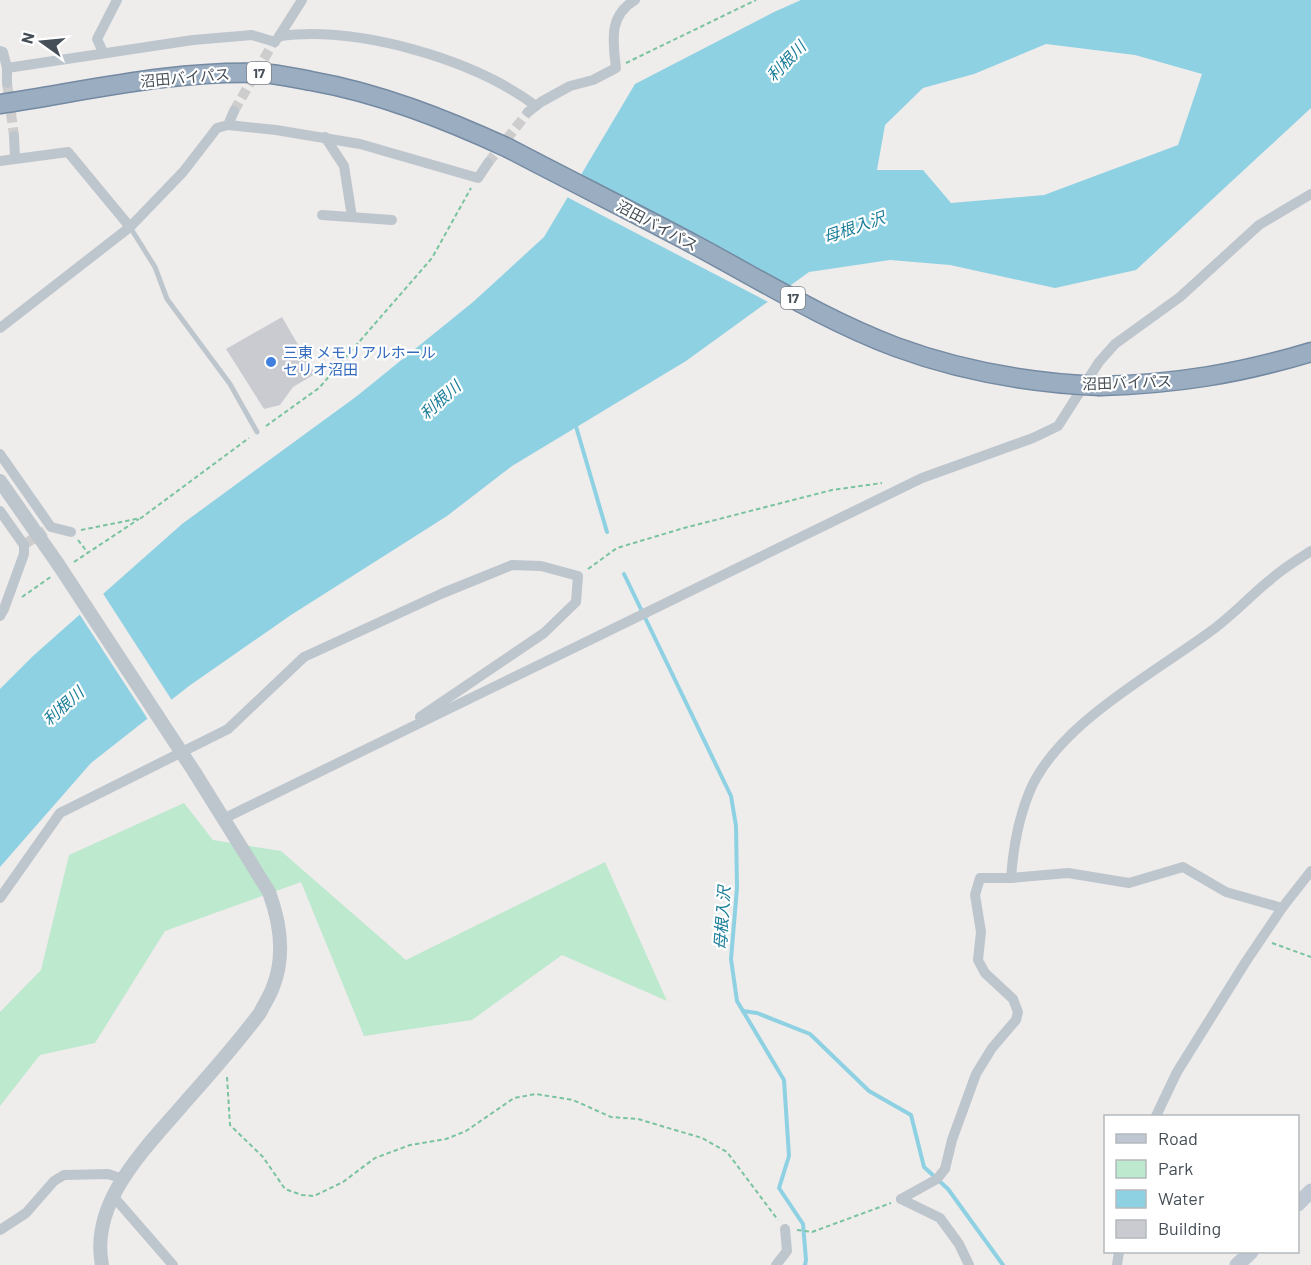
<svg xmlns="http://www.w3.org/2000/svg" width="1311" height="1265" viewBox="0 0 1311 1265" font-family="Barlow,'Noto Sans JP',sans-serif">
<rect width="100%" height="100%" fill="#efecec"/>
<polygon fill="#bde9ce" points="184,803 213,840 281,851 406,960 605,862 667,1001 562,955 472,1020 364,1036 301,882 165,931 95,1043 40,1055 0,1106 0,1012 41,970 69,855"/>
<path fill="#8ed1e2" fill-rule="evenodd" d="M 801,0 L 1311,0 L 1311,108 L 1136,270 L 1055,288 L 950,265 L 890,260 L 809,272 L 686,361 L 512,466 L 447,516 L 291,615 L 189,686 L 91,763 L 0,867 L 0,689 L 33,656 L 182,524 L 357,396 L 473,302 L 544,237 L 635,84 L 774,12 ZM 1046,44 L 1135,55 L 1202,74 L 1178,145 L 1044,195 L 951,203 L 923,170 L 877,170 L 885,125 L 923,88 L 974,74 Z"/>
<g fill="#efecec">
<polygon points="578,175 792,288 770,303 565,196"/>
<polygon points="102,592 173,702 149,721 78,612"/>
</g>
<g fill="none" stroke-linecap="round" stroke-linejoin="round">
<g stroke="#8ed1e2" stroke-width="4">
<polyline points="575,423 607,532"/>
<polyline points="624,574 731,796 736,826 737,888 731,959 737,1001 784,1080 789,1156 779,1188 803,1224 806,1260 805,1265"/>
<polyline points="743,1011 757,1013 810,1034 869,1091 911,1115 924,1167 948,1189 1003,1265"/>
</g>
</g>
<polygon fill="#cacbd1" points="282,317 315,374 293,387 280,405 264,409 226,349"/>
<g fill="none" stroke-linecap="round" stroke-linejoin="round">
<g stroke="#cdcdce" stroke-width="10" stroke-dasharray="10 5" stroke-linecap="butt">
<polyline points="7,83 14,136"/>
<polyline points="234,111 272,45"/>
<polyline points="488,163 528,112"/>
<polyline points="25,544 45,531"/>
</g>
<defs>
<g id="trunk">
<path d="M 0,104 C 86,91 174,70 261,73 C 278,74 294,78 311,81 C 379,93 445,119 508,148"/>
<path d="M 1100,386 C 1176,384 1238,374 1311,352"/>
</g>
</defs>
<use href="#trunk" stroke="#738aa2" stroke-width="21"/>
<g stroke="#79c49f" stroke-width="2" stroke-dasharray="4.5 3" stroke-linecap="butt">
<polyline points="626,63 756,0"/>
<polyline points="266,426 319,388 432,258 471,188"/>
<polyline points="81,530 141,518 249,438"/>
<polyline points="78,540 88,553"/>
<polyline points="74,562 139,519"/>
<polyline points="588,569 617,548 684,528 832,490 882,483"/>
<polyline points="22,597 52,576"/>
<polyline points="1272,943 1311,957"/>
<polyline points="227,1077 230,1125 263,1157 285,1189 302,1195 314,1196 343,1182 375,1158 410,1145 446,1139 466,1131 514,1098 536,1094 573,1100 611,1117 638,1119 702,1138 727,1152 778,1220"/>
<polyline points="797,1230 812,1232 891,1203"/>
</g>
<polyline stroke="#bec6cd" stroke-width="5" points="130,227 155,267 167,299 230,384 257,432"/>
<g stroke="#bec6cd" stroke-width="10">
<path d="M 280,36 C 359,26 473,59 536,106"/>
<polyline points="278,38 302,0"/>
<polyline points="0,51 3,52 7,68 7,83"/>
<polyline points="103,52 97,39 117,0"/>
<polyline points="7,68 193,40 252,35 275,42"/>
<path d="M 528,112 L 541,102 L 570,86 L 593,80 L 616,68 C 613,41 608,16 635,0"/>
<polyline points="228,125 276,130 360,144 478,178 488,163"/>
<polyline points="14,136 15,158"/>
<polyline points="325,137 344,166 352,217"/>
<polyline points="0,161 68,152 130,227"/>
<polyline points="322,215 392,220"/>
<polyline points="0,328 130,227 183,172 217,128 228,125 234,111"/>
<polyline points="0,454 51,527 71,532"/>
<polyline points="0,511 24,545 24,554 4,609 0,616"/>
<polyline points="223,819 922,478 1033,438 1058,426 1099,362 1115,344 1180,297 1259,225 1311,194"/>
<path d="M 1011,878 C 1013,850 1018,820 1029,793 C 1056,725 1153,674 1211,631 C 1232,616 1250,596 1270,580 C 1282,569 1297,560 1311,551"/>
<polyline points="0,898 60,813 228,729 304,657 443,593 512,565 541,566 578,576 576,602 544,633 420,717"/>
<polyline points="1156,1116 1177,1072 1245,963 1282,908 1311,871"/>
<polyline points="113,1196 173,1265"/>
<polyline points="901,1199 937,1179 945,1169 952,1140 976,1074 992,1048 1016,1020 1018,1012 1013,999 985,973 978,960 981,932 975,895 980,878 1011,878 1068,873 1129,883 1183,867 1226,892 1282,908"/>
<polyline points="901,1199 940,1218 959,1244 969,1265"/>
<polyline points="0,1230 26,1213 54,1181 64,1175 108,1174 123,1179"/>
<polyline points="776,1265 787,1251 785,1229"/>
<polyline points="1117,1265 1119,1252"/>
</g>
<g stroke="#bec6cd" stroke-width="14">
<polyline points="0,481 58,564"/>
<path d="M 102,1265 C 89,1200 149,1145 187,1100 C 212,1072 237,1043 260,1013 C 264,1004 270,996 273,987 C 285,957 280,922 269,892 L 195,773"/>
</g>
<g stroke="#bec7d2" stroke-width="15">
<polyline points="1298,1204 1311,1191"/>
<polyline points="1237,1265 1251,1252"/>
</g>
<use href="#trunk" stroke="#9badc0" stroke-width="18"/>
<defs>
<path id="trunk-bridge" d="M 508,148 C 571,181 635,213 697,246 C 762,281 827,321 896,347 C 961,371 1030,383 1100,386"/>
</defs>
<use href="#trunk-bridge" stroke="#738aa2" stroke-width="21" stroke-linecap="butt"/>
<polyline stroke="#bec6cd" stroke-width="14" points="58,564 195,773"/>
<use href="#trunk-bridge" stroke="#9badc0" stroke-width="18"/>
</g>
<circle fill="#3f7fe0" stroke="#fff" stroke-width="2" cx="271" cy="362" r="6"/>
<g text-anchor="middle" stroke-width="4.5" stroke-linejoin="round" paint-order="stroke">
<g fill="#fff" stroke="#7e8489" stroke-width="1.5">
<rect x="247" y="62" width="24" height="22" rx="4.5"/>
<rect x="781" y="287" width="24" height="22" rx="4.5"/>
</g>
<g font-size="14" font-weight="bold" fill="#464f57">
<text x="259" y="78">17</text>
<text x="793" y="303">17</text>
</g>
<g font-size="15" fill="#464f57" stroke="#fff">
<text transform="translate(185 78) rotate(-5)" y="5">沼田バイパス</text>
<text transform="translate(657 226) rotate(28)" y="5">沼田バイパス</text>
<text transform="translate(1127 383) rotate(-2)" y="5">沼田バイパス</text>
</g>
<g font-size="15" fill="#366cbe" stroke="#fff" text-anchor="start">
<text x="283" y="358">三東 メモリアルホール<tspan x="283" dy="17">セリオ沼田</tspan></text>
</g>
<g font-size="16" font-style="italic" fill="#197d98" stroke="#fff">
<text transform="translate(786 61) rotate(-46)" y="6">利根川</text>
<text transform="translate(854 227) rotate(-19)" y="6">母根入沢</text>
<text transform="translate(440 400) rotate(-42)" y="6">利根川</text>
<text transform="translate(63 706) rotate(-42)" y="6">利根川</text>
<text transform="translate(722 918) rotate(-86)" y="6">母根入沢</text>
</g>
</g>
<rect x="1104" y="1115" width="195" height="138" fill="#ffffff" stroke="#b5b9bc" stroke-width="1.5"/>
<rect x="1116" y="1134" width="30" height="9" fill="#bec7d2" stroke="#b5b9bc" stroke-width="1.5"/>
<text x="1158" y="1145" font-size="18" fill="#464f57">Road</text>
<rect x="1116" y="1160" width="30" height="18" fill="#bde9ce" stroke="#b5b9bc" stroke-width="1.5"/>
<text x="1158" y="1175" font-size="18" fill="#464f57">Park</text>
<rect x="1116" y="1190" width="30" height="18" fill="#8ed1e2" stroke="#b5b9bc" stroke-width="1.5"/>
<text x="1158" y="1205" font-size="18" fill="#464f57">Water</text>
<rect x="1116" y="1220" width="30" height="18" fill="#cacbd1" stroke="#b5b9bc" stroke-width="1.5"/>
<text x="1158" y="1235" font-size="18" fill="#464f57">Building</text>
<g transform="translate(42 42) rotate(285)" stroke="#ffffff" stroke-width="4.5" paint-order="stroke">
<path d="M0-4.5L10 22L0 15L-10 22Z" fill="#464f57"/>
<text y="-9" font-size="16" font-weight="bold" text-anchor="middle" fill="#464f57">N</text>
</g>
</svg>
